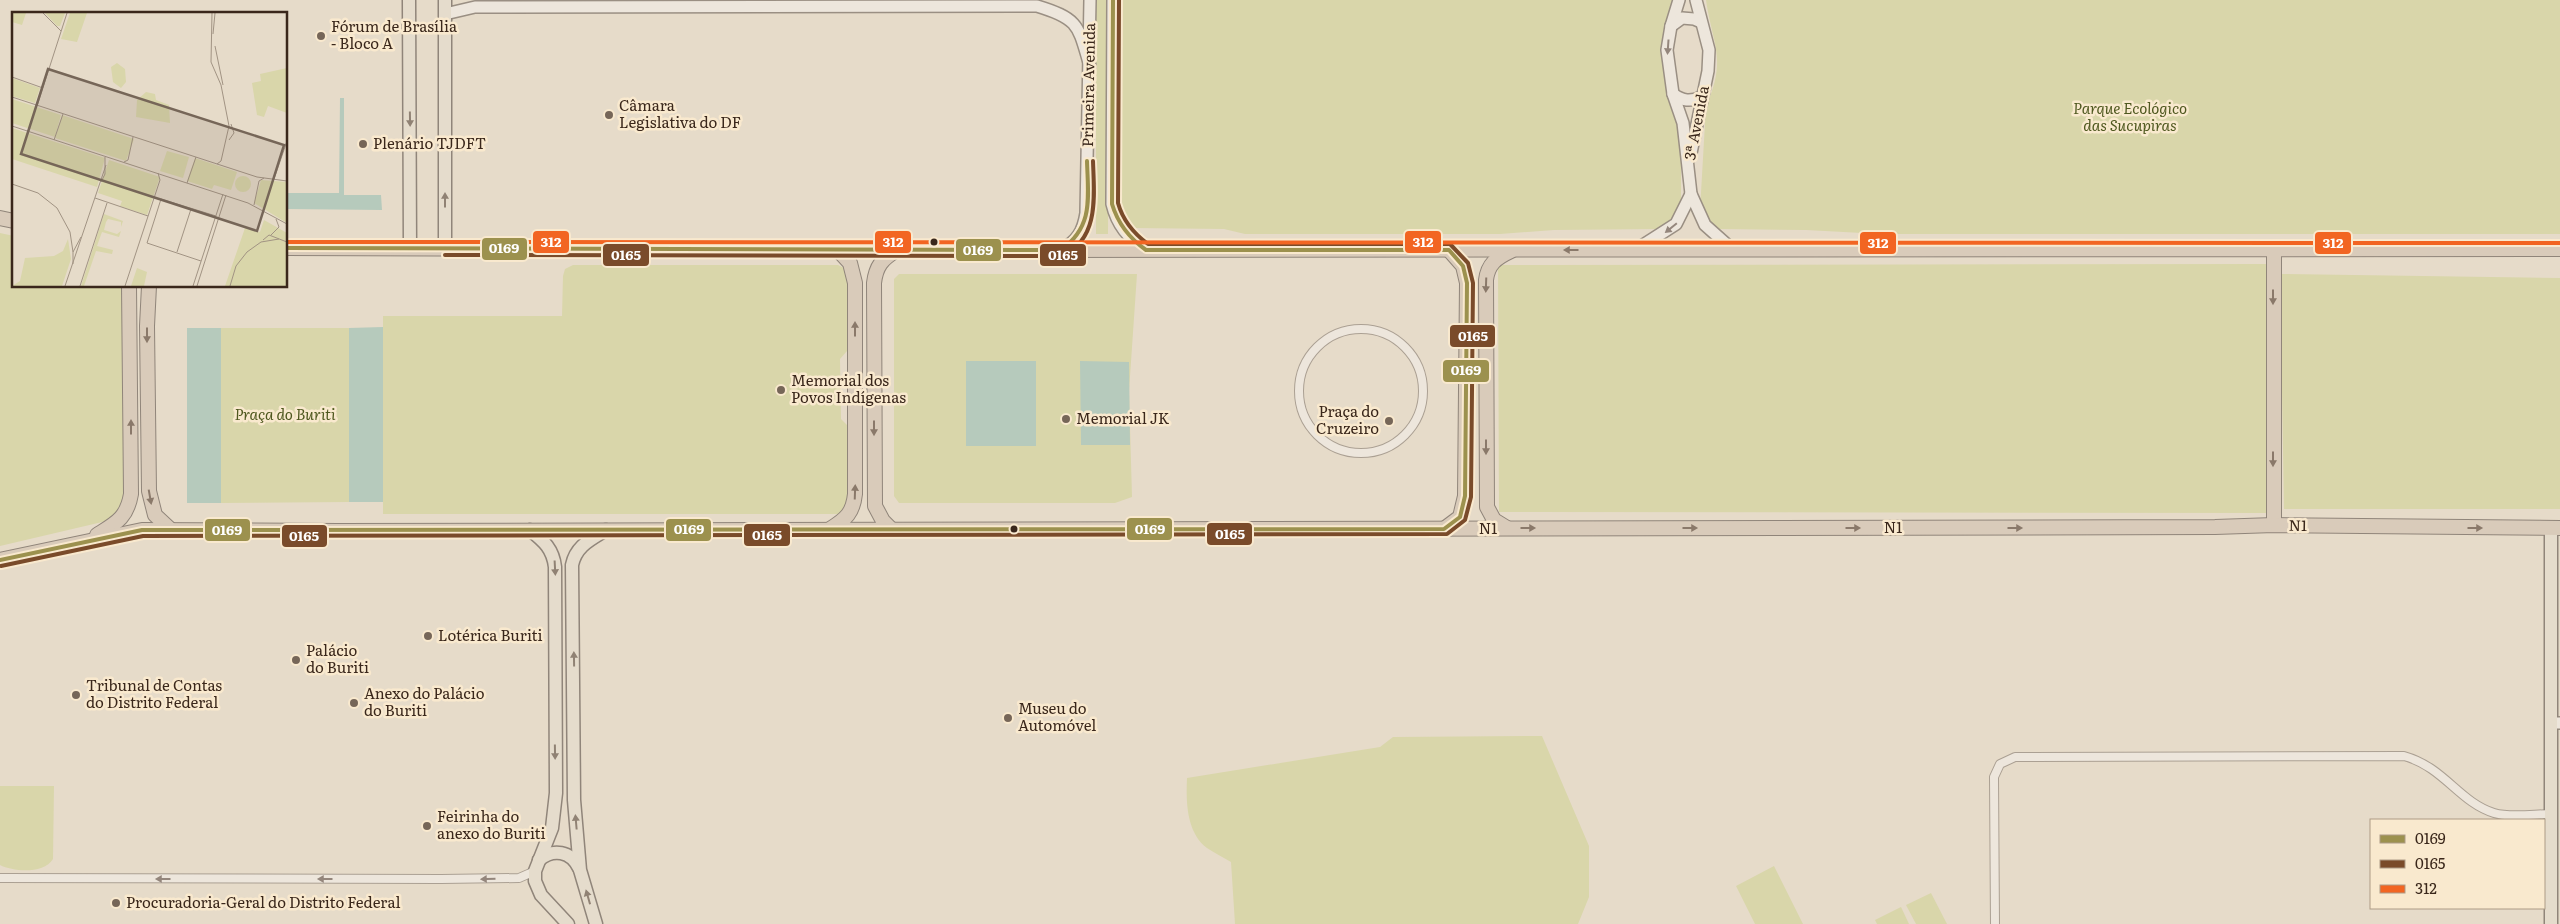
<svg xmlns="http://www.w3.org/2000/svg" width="2560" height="924" viewBox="0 0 2560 924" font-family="Literata,serif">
<rect width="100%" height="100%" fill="#e6dbc9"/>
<g fill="#d9d6aa">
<polygon points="1096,0 1109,0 1108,234 1096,234"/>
<polygon points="1119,0 1676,0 1663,52 1666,82 1678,120 1681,155 1681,211 1678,218 1660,229 1554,230 1500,234 1245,234 1224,229 1132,228 1123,220 1118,207"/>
<path d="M 1706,0 L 2560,0 L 2560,234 L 1881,234 L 1806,230 L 1718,229 L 1713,227 L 1700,210 L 1706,106 C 1727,59 1713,46 1706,0 Z"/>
<polygon points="0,233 14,236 14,286 123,286 124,507 115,519 0,546"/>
<polygon points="2267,264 2272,513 1499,512 1498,265"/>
<polygon points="573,265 838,265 844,268 847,275 847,351 840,359 841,419 848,426 847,505 839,514 383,514 383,316 562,316 563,276 565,269"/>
<polygon points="899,274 1137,274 1129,391 1132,497 1115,503 899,503 894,496 894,279"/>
<polygon points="2280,274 2560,278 2560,509 2284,509"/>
<polygon points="221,328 349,328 349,502 221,503"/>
<path d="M 1542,736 L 1589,846 L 1589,897 L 1578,924 L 1235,924 L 1231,862 C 1223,857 1214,853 1207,848 C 1186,832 1186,801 1187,778 L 1380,747 L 1393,737 Z"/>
<path d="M 0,786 L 54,786 L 53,859 C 44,874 14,872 0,865 Z"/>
<polygon points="1774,866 1803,924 1755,924 1736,886"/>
<polygon points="1931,893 1947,924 1916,924 1906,905"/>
<polygon points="1901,907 1909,924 1877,924 1875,920"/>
</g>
<g fill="#b6cabc">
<polygon points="340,98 344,98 344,195 381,195 382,210 286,209 286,193 339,193"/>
<polygon points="383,327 383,502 349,502 349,328"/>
<rect x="187" y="328" width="34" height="175"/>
<rect x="966" y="361" width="70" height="85"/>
<polygon points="1080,361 1129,362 1130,445 1081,445"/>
</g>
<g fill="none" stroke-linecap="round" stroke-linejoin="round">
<defs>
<g id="street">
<circle cx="1361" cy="391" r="62"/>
<polyline points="0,878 441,879 519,878 535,871"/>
<path d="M 1995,924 L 1994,777 L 2000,764 L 2015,757 L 2404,756 C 2444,767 2459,802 2494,813 C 2510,818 2534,814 2551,814"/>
</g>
<g id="secondary">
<path d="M 1113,0 L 1112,204 C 1117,225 1128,238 1146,250"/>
<polyline points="1679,0 1671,26 1667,50 1673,94 1683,123 1691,194 1705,225 1733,250"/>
<path d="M 445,14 L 475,7 L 1037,6 C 1080,19 1078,26 1090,66"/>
<polyline points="1671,26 1682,18 1694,19 1701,22"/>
<path d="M 1673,94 C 1683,101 1690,102 1701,97"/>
<polyline points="1691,153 1708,71 1709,50 1696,0"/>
<polyline points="1637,249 1676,224 1691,194"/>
<path d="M 1061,250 C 1077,241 1083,232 1086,213 L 1090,0"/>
<polyline points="2552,723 2560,723"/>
</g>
<g id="primary">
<polyline points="409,0 410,248"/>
<polyline points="445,0 445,249"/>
<polyline points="2551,528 2551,924"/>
<path d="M 530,530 C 544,541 553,549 555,567 L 556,793 L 552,828 L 535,871 L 535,881 L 541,895 L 568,924"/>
<path d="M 539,860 C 553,848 571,851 579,868"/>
<path d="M 596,924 L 580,870 L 574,800 L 572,565 C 576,546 590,540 606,530"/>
</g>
<g id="highway">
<polyline points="0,218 14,221"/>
<polyline points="286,248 898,250 2560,249"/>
<polyline points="149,286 147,326 149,491 155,515 170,529"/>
<polyline points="2274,525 2274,248"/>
<path d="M 1507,528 L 1494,520 L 1487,507 L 1486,280 C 1488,264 1496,258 1511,251"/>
<path d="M 830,529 C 846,519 853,513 855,494 L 855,283 L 850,263 L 837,249"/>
<path d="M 891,529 L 883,521 L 875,506 L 874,283 C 876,266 882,259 897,250"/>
<polyline points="1444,529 1460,517 1465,496 1467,283 1463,266 1449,250"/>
<path d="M 97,535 C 116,523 127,518 131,494 L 129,286"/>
<polyline points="0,560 142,530 339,531 2215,527 2274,525 2560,528"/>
</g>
</defs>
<use href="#street" stroke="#aba093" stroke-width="10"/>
<use href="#secondary" stroke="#9a8f83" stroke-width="14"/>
<use href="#primary" stroke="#90857a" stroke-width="15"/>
<use href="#highway" stroke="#90857a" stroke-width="16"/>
<use href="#street" stroke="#ede6dc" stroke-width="8"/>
<use href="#secondary" stroke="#ede6dc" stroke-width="11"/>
<use href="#primary" stroke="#e5dccc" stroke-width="12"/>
<use href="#highway" stroke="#d9cbba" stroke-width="14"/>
<defs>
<g id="bus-1">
<path d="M 286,248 L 1061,250 C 1094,226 1088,198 1087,161"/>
<path d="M 0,560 L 142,530 L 1444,529 L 1460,517 L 1465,496 L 1467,283 L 1463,266 L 1449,250 L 1146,250 C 1129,238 1118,224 1112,204 L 1113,0"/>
</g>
<g id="bus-2">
<path d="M 445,255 L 1062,256 C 1100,239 1094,195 1093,161"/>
<path d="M 1,566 L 143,536 L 1447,534 L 1465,520 L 1471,497 L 1473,283 L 1468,263 L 1450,244 L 1148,244 C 1133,233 1123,221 1118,203 L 1119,0"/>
</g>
<polyline id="bus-3" points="286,242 2560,243"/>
</defs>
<use href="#bus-1" stroke="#f9e9ce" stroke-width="8"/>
<use href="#bus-2" stroke="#f9e9ce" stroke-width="8"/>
<use href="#bus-3" stroke="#f9e9ce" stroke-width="8"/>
<use href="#bus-1" stroke="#9c914e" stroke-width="4"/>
<use href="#bus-2" stroke="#7a4b2a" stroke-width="4"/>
<use href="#bus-3" stroke="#f26522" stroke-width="4"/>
</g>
<defs><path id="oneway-solid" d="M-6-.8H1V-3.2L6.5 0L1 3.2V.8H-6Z" transform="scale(1.25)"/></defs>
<g fill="#94867c">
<use href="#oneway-solid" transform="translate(1668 47) rotate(94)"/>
<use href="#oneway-solid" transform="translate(1671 228) rotate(141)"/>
<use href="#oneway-solid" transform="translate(163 879) rotate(-180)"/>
<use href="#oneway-solid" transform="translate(325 879) rotate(-180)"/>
<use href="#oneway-solid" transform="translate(488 879) rotate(178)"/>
</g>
<g fill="#908274">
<use href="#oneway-solid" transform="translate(410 119) rotate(89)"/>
<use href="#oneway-solid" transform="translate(445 200) rotate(-90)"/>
<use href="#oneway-solid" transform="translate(555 568) rotate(87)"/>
<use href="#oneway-solid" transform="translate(574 659) rotate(-91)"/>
<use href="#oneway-solid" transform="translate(555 752) rotate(89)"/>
<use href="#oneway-solid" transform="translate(576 822) rotate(-95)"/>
<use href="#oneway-solid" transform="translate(588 897) rotate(-106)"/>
</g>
<g fill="#8a796a">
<use href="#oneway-solid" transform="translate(1571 250) rotate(180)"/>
<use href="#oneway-solid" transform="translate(1486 285) rotate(92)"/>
<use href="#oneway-solid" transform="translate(2273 297) rotate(90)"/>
<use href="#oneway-solid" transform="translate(855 329) rotate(-90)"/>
<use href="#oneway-solid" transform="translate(147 335) rotate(90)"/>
<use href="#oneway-solid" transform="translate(131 427) rotate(-90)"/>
<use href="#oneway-solid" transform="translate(874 428) rotate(90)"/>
<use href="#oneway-solid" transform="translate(1486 447) rotate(90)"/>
<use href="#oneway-solid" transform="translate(2273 459) rotate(90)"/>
<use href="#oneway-solid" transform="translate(855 492) rotate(-88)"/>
<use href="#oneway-solid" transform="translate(150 497) rotate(80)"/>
<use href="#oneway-solid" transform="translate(1528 528)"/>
<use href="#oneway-solid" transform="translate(1690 528)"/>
<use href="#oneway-solid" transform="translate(1853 528)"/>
<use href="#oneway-solid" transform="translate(2015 528)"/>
<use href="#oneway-solid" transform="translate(2475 528)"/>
</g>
<g fill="#766658" stroke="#f9e9ce" stroke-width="2">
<circle cx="321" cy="36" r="5"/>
<circle cx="609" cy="115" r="5"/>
<circle cx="363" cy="144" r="5"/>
<circle cx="781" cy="390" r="5"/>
<circle cx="1066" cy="419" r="5"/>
<circle cx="1389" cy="421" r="5"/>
<circle cx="428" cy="636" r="5"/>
<circle cx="296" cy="660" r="5"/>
<circle cx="76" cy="695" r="5"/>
<circle cx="354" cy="703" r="5"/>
<circle cx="1008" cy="718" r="5"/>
<circle cx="427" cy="826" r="5"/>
<circle cx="116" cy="903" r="5"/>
</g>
<g fill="#3a271b" stroke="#f9e9ce" stroke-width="2">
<circle cx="934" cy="242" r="4.5"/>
<circle cx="1014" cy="529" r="4.5"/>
</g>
<g text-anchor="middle" stroke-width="5" stroke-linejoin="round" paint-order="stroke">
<g font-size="15" fill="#3a271b" stroke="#f9e9ce" text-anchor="start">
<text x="331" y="32">Fórum de Brasília<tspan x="331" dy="17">- Bloco A</tspan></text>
<text x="619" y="111">Câmara<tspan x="619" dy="17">Legislativa do DF</tspan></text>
<text x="373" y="149">Plenário TJDFT</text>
<text x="791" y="386">Memorial dos<tspan x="791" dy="17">Povos Indígenas</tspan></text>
<text x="1379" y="417" text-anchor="end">Praça do<tspan x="1379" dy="17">Cruzeiro</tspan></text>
<text x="1076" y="424">Memorial JK</text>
<text x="438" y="641">Lotérica Buriti</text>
<text x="306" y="656">Palácio<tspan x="306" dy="17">do Buriti</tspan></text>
<text x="86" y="691">Tribunal de Contas<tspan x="86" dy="17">do Distrito Federal</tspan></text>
<text x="364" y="699">Anexo do Palácio<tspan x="364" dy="17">do Buriti</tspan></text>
<text x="1018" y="714">Museu do<tspan x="1018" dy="17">Automóvel</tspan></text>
<text x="437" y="822">Feirinha do<tspan x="437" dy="17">anexo do Buriti</tspan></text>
<text x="126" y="908">Procuradoria-Geral do Distrito Federal</text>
</g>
<g font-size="15" fill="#3a271b" stroke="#f9e9ce">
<text transform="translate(1089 85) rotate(-89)" y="5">Primeira Avenida</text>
<text transform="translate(1697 123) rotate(-79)" y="5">3ª Avenida</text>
<text transform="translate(2298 526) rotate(1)" y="5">N1</text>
<text x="1893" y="533">N1</text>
<text x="1488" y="534">N1</text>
</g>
<g font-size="15" font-style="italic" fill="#4f581f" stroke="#f9e9ce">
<text x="2130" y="114">Parque Ecológico<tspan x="2130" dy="17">das Sucupiras</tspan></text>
<text x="285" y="420">Praça do Buriti</text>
</g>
</g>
<g transform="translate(12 12)">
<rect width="275" height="275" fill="#e6dbc9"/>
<path d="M 0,1 L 14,1 L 10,13 L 0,10 ZM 33,1 L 53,1 L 48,14 L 45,14 ZM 58,1 L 75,1 L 65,30 L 49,27 ZM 105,51 L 113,57 L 114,70 L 109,76 L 101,70 L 99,55 ZM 275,56 L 275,101 L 256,94 L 252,105 L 245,103 L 240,71 L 249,69 L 248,62 ZM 0,66 L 28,76 L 23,91 L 0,84 ZM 134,80 L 143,82 L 144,88 L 157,93 L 158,111 L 124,105 L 125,88 ZM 0,87 L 49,103 L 43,125 L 0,111 ZM 50,103 L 122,127 L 114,149 L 43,126 ZM 0,116 L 93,146 L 85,175 L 0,147 ZM 155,139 L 177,145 L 171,166 L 148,159 ZM 183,146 L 225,160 L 219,178 L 202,173 L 200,177 L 175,169 ZM 97,148 L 148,165 L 135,203 L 108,194 L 110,189 L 86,181 ZM223 172a8 8 0 1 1 16 0a8 8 0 1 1-16 0ZM 249,168 L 275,170 L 275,211 L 242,191 ZM 92,202 L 111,209 L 109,215 L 109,210 L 96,207 L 94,210 L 92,218 L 105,222 L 109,219 L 107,225 L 90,220 L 85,234 L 101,238 L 100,242 L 84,239 L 72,274 L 69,274 ZM 252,208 L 275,221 L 275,274 L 213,274 L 233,216 L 248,220 ZM 56,227 L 59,247 L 50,274 L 0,274 L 8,269 L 13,246 L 42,244 L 51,239 ZM 125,256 L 135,260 L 132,274 L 119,274 Z" fill="#d9d6aa"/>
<path fill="none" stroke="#a19383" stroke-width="1" d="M 31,1 L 49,19M 200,1 L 199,50 L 209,73 L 217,114 L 209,149 L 205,152M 201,22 L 203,1M 203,34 L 211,73M 0,65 L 31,76M 0,85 L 245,165 L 275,169M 25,94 L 55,1M 0,114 L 236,191 L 275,212M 42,128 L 51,102M 217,128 L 222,121 L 219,112M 112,150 L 116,148 L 121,125M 262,167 L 275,129M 89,170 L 93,162 L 93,145M 175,171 L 184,145M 0,172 L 26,181 L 45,196 L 58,220 L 61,240M 83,186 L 136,204M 242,193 L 247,169 L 252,166M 259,223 L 267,215 L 264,207M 251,228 L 257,223 L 275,230M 165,240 L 179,197M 189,249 L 135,231 L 143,206 L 149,187 L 204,204M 61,252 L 61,240 L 69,225M 53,274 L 94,153M 68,274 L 95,191M 113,274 L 148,168 L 146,161M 181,274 L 211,182M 185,274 L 214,183M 218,274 L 224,254 L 235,240 L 249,230 L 267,227"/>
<path fill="#766658" fill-opacity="0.15" stroke="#766658" stroke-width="2.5" d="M 36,57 L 272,133 L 245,219 L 9,142 Z"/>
<rect width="275" height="275" fill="none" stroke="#3a271b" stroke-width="2.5"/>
</g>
<g stroke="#f9e9ce" stroke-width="2">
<rect x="532" y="230" width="38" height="24" rx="5" fill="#f26522"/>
<rect x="874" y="230" width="38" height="24" rx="5" fill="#f26522"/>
<rect x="1404" y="230" width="38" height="24" rx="5" fill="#f26522"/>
<rect x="1859" y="231" width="38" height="24" rx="5" fill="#f26522"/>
<rect x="2314" y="231" width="38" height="24" rx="5" fill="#f26522"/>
<rect x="481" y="237" width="47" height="24" rx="5" fill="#9c914e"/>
<rect x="955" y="238" width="47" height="24" rx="5" fill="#9c914e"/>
<rect x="602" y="243" width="48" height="24" rx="5" fill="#7a4b2a"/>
<rect x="1039" y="243" width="48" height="24" rx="5" fill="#7a4b2a"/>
<rect x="1449" y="324" width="47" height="24" rx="5" fill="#7a4b2a"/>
<rect x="1442" y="359" width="48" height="24" rx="5" fill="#9c914e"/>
<rect x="1126" y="517" width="47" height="24" rx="5" fill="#9c914e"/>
<rect x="665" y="518" width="47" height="24" rx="5" fill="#9c914e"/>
<rect x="204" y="518" width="47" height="24" rx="5" fill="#9c914e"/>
<rect x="1206" y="522" width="47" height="24" rx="5" fill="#7a4b2a"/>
<rect x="743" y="523" width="48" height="24" rx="5" fill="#7a4b2a"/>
<rect x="281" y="524" width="47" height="24" rx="5" fill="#7a4b2a"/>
</g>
<g font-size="14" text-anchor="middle" font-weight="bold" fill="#fff">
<text x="551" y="247">312</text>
<text x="893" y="247">312</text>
<text x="1423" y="247">312</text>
<text x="1878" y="248">312</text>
<text x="2333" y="248">312</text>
<text x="504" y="253">0169</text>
<text x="978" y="255">0169</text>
<text x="626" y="260">0165</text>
<text x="1063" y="260">0165</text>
<text x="1473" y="341">0165</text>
<text x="1466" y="375">0169</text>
<text x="1150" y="534">0169</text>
<text x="689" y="534">0169</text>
<text x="227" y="535">0169</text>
<text x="1230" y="539">0165</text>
<text x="767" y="540">0165</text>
<text x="304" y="541">0165</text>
</g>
<rect x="2370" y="819" width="175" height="90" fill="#f9e9ce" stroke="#ad9b86"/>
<rect x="2380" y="835" width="25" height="8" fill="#9c914e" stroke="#ad9b86"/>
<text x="2415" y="844" font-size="15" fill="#3a271b">0169</text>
<rect x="2380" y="860" width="25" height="8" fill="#7a4b2a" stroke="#ad9b86"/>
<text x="2415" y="869" font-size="15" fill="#3a271b">0165</text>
<rect x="2380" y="885" width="25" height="8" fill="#f26522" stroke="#ad9b86"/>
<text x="2415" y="894" font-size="15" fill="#3a271b">312</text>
</svg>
